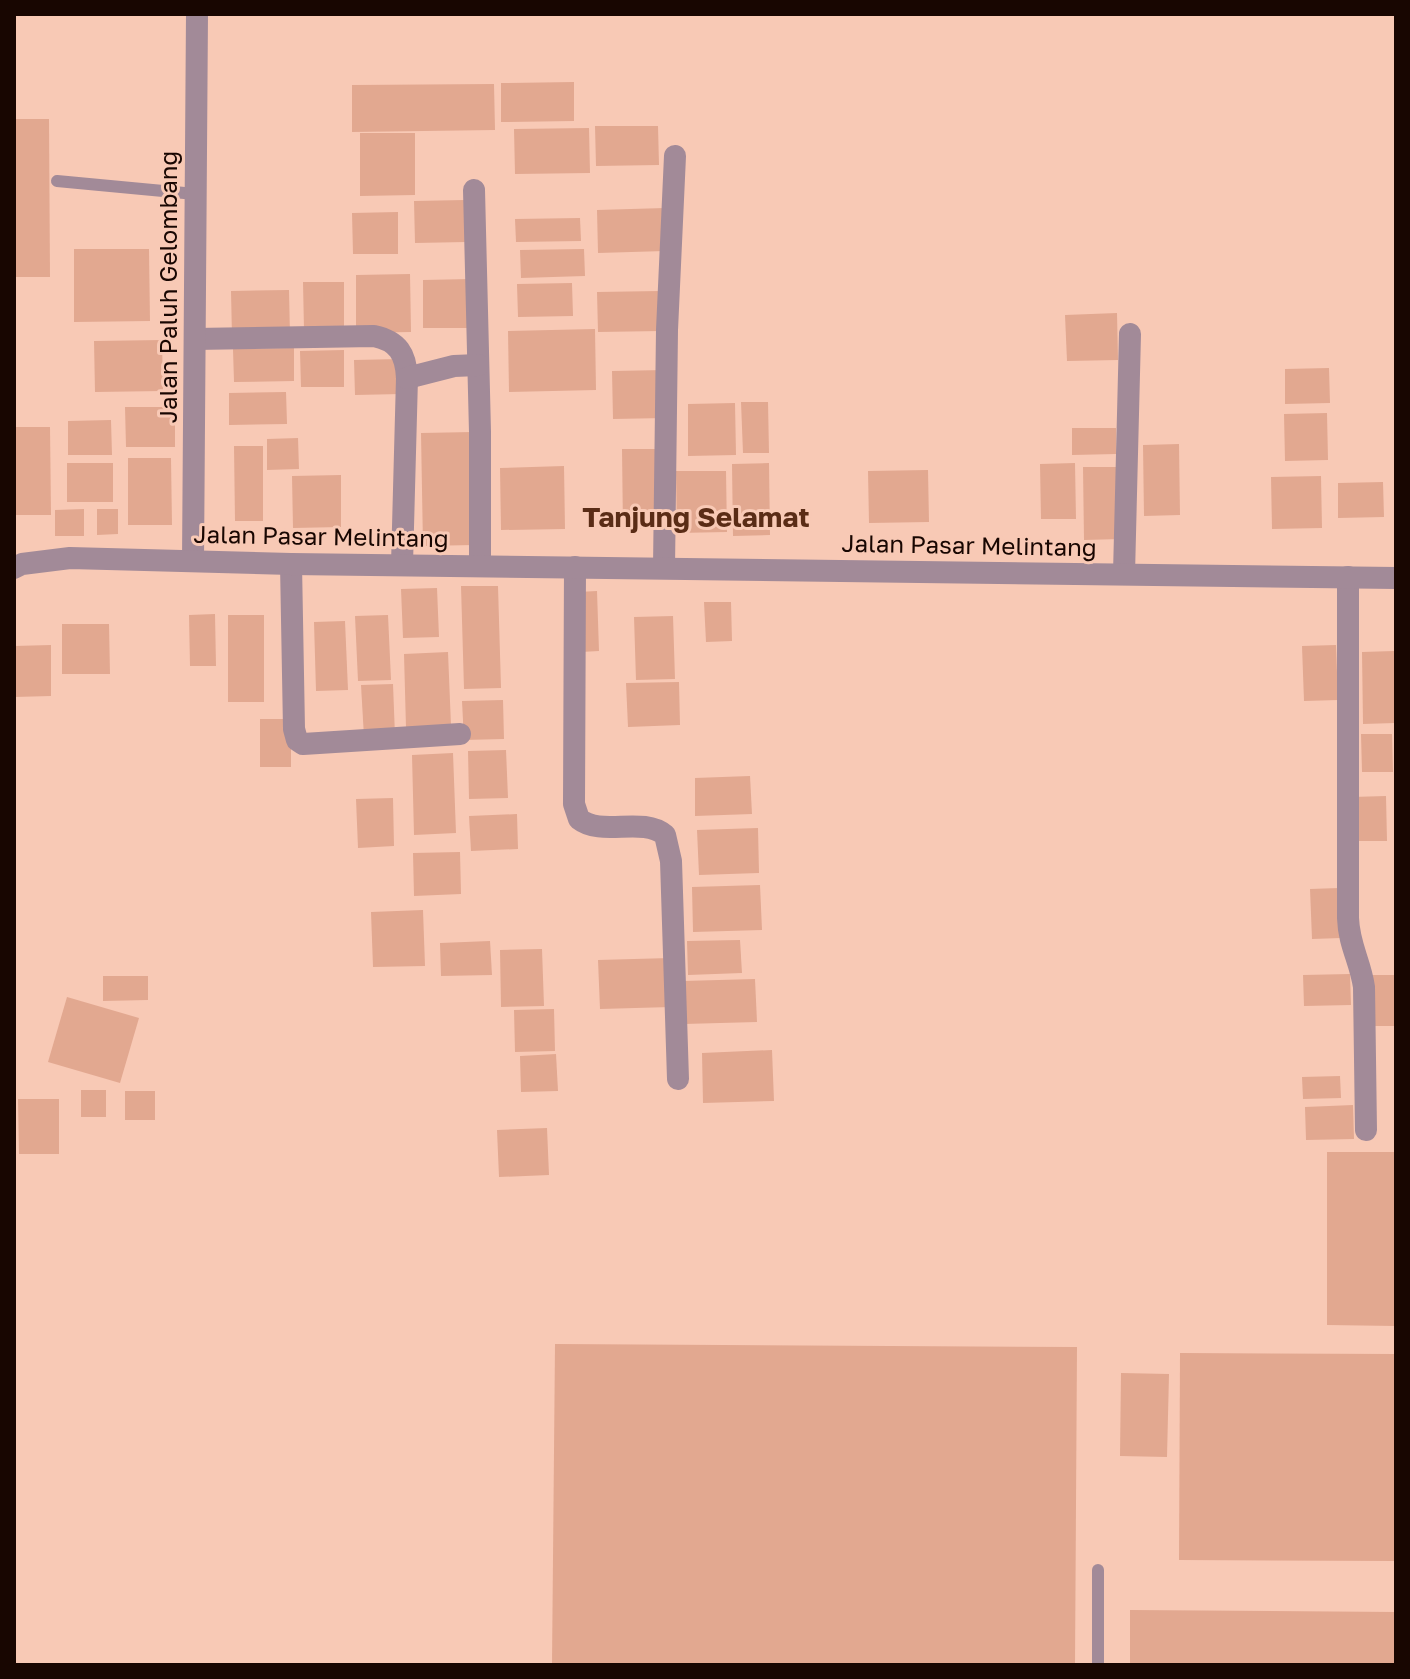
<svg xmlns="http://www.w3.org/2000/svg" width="1410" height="1679" viewBox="0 0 1410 1679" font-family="'Golos Text',sans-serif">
<rect width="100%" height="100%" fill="#f8c9b5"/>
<g fill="#e2a890">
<polygon points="574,82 574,121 501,122 501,83"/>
<polygon points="494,84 495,130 352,132 352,85"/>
<polygon points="14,119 49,119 50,277 14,277"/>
<polygon points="595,126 658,126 659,165 596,166"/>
<polygon points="589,128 590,173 515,174 514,129"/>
<polygon points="360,133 415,133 415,195 360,196"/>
<polygon points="465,200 466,242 415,243 414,201"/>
<polygon points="665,208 665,251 598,253 597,210"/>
<polygon points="398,212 398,254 353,254 352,213"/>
<polygon points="580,218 581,241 516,242 515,219"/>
<polygon points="74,249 149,249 150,321 74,322"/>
<polygon points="584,249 585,276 521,278 520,250"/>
<polygon points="410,274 411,332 356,333 356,275"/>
<polygon points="471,279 472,328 423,328 423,280"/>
<polygon points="303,282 344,282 344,330 304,330"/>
<polygon points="572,283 573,316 518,317 517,284"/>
<polygon points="289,290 290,336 232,337 231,291"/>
<polygon points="660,291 661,331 598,332 597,292"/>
<polygon points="1117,313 1118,360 1067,361 1065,315"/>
<polygon points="595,329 596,390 509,392 508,331"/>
<polygon points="162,340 163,391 95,392 94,341"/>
<polygon points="294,348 294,381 234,382 233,349"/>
<polygon points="344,350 344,387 301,387 300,351"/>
<polygon points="401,359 401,394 355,395 354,360"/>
<polygon points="1329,368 1330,403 1285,404 1285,369"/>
<polygon points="665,370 665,418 613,419 612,371"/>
<polygon points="286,392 287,424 229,425 229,393"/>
<polygon points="741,402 768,402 769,453 743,453"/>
<polygon points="735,403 736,455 688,456 688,404"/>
<polygon points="125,407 175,407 175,447 126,447"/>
<polygon points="1327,413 1328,460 1285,461 1284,414"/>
<polygon points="111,420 112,455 68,455 68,421"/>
<polygon points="14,427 50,427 51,515 14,515"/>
<polygon points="1072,428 1116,428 1116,454 1072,455"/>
<polygon points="473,432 474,545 423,546 421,433"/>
<polygon points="298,438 299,469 267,470 267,439"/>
<polygon points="1179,444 1180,515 1144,516 1143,445"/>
<polygon points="234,446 263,446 263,521 235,521"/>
<polygon points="622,449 657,449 658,528 623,529"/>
<polygon points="128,458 171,458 172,525 128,525"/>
<rect x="67" y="463" width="46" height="39"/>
<polygon points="769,463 770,535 733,536 732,464"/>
<polygon points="1075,463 1076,519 1041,519 1040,464"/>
<polygon points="564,466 565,529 501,530 500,468"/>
<polygon points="1083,467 1120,467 1121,539 1084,540"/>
<polygon points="928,470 929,522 869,523 868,471"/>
<polygon points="676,471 726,471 727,532 677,533"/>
<polygon points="341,475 341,527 293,528 292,476"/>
<polygon points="1321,476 1322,528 1272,529 1271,477"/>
<polygon points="1383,482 1384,517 1338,518 1338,483"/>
<polygon points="84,509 84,536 55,536 55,510"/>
<polygon points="97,509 118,509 118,534 97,535"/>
<polygon points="461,586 498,586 501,688 464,689"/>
<polygon points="437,588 439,637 403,638 401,589"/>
<polygon points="597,591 599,651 581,652 578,592"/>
<polygon points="704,602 731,602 732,641 706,642"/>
<polygon points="215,614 216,666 190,666 189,615"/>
<rect x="228" y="615" width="36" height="87"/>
<polygon points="388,615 391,680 358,681 355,616"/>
<polygon points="673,616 675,679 636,680 634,617"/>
<polygon points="345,621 348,690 316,691 314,622"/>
<polygon points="62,624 109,624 110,674 62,674"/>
<polygon points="51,645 51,696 14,697 14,646"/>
<polygon points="1336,645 1338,700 1304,701 1302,646"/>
<polygon points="1394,651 1395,723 1363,724 1362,652"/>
<polygon points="448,652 451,726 406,728 404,654"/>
<polygon points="679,682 680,725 628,727 626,683"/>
<polygon points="393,684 395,736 364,737 361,685"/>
<polygon points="503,700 504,739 464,740 462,701"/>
<rect x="260" y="719" width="31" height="48"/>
<polygon points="1361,734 1392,734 1393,772 1362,772"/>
<polygon points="506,750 508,798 469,799 468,751"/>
<polygon points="453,753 456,833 414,835 412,755"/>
<polygon points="750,776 752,814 695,816 695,778"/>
<polygon points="1386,796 1387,841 1352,841 1352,797"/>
<polygon points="393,798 394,846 358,848 356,799"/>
<polygon points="517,814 518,849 471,851 469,816"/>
<polygon points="758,828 759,873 699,875 697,830"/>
<polygon points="460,852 461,894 414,896 413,853"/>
<polygon points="760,885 762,930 693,932 692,887"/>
<polygon points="1339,888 1341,938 1312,939 1310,889"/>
<polygon points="423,910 425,966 373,967 371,912"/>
<polygon points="740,940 742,973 688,975 687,941"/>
<polygon points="490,941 492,975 441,976 440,943"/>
<polygon points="542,949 544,1006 501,1007 500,950"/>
<polygon points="670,958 671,1007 600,1009 598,960"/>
<polygon points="1350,974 1351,1005 1304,1006 1303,975"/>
<polygon points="1370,975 1396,975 1396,1026 1372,1026"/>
<polygon points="103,976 148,976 148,1000 103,1001"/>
<polygon points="755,979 757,1022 684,1024 683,981"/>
<polygon points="67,997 139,1018 120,1083 48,1062"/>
<polygon points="554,1009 555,1051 515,1052 514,1010"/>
<polygon points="772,1050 774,1101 703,1103 702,1053"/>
<polygon points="556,1054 558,1091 521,1092 520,1056"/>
<polygon points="1340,1076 1341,1098 1303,1099 1302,1077"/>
<rect x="81" y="1090" width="25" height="27"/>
<rect x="125" y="1091" width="30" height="29"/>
<polygon points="18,1099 59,1099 59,1154 19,1154"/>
<polygon points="1353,1105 1354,1139 1306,1140 1305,1107"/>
<polygon points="547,1128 549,1175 499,1177 497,1130"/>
<polygon points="1327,1152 1396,1152 1396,1326 1327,1325"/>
<polygon points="555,1344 1077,1347 1075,1665 552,1665"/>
<polygon points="1180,1353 1396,1354 1396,1561 1179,1560"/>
<polygon points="1121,1373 1169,1374 1167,1457 1120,1456"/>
<polygon points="1130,1610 1396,1612 1396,1665 1130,1665"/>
</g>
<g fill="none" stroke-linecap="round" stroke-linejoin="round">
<g stroke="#a28a98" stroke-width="12">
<polyline points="57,181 195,194"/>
<polyline points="1098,1665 1098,1570"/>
</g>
<g stroke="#a28a98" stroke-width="22">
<polyline points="474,190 480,432 480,566"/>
<path d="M 195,339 L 374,336 C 398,341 406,354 407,378 L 402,564"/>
<polyline points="407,378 454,366 478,365"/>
<polyline points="291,564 294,729 297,740 303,744 319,743 460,734"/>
<path d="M 575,567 L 574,804 L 579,819 C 602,837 642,816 665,835 L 671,861 L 678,1079"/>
<polyline points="664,568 667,330 675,156"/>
<polyline points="1124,574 1130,334"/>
<path d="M 1348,577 L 1348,918 C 1349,946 1360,960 1364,987 L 1366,1130"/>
</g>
<g stroke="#a28a98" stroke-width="22">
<polyline points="193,561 197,14"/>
<polyline points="14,568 22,564 70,558 291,564 1396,578"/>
</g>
</g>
<g text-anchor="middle" stroke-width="6" stroke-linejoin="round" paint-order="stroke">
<g font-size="24" fill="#180601" stroke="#f8c9b5">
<text transform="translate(169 287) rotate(-90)" y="8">Jalan Paluh Gelombang</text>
<text transform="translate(321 537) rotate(1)" y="8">Jalan Pasar Melintang</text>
<text transform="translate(969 546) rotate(1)" y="8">Jalan Pasar Melintang</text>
</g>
<g font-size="28" font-weight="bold" fill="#5a2c16" stroke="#f8c9b5">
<text x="696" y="527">Tanjung Selamat</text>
</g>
</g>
<rect width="1410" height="1679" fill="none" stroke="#180601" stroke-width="32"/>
</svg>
